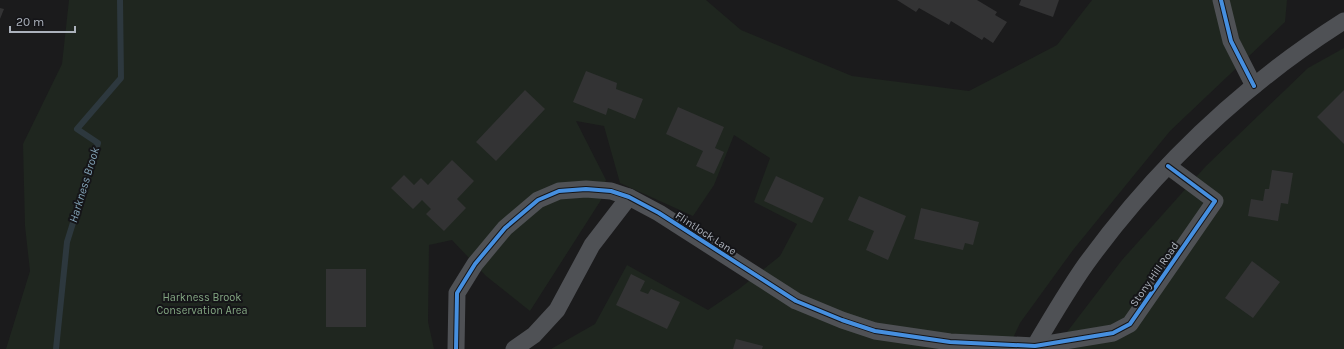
<svg xmlns="http://www.w3.org/2000/svg" width="1344" height="349" viewBox="0 0 1344 349" font-family="Karla,sans-serif">
<rect width="100%" height="100%" fill="#1b1b1c"/>
<g fill="#1f261f">
<polygon points="69,0 706,0 741,30 852,76 969,91 1057,45 1092,0 1287,0 1285,22 1170,131 1073,250 1020,323 1008,349 551,349 595,324 627,265 708,310 739,289 780,256 797,224 754,202 770,158 734,135 714,185 693,216 620,183 604,126 576,121 606,180 601,200 530,311 486,276 452,240 429,245 428,322 434,349 6,349 30,271 25,226 23,144 62,64"/>
<polygon points="1344,48 1344,349 1054,349 1122,260 1206,166 1308,68"/>
</g>
<g fill="none" stroke-linecap="round" stroke-linejoin="round">
<polyline stroke="#2d383e" stroke-width="6" points="56,349 67,242 98,143 77,129 121,78 120,0"/>
</g>
<g fill="#333334">
<polygon points="897,0 977,0 997,12 995,15 1007,22 993,43 984,37 982,40 951,21 949,25 919,8 916,12"/>
<polygon points="1021,0 1059,0 1053,17 1019,5"/>
<polygon points="0,8 4,9 0,19"/>
<polygon points="586,71 617,83 616,89 643,99 635,119 608,108 606,115 573,102"/>
<polygon points="525,90 545,109 496,161 476,142"/>
<polygon points="1344,90 1344,144 1317,117"/>
<polygon points="678,107 724,127 715,148 724,152 714,174 696,166 703,151 666,134"/>
<polygon points="452,160 474,181 457,199 466,208 444,231 426,214 431,209 422,200 413,209 391,188 404,175 414,185 421,178 428,185"/>
<polygon points="1272,170 1293,173 1288,204 1281,203 1278,221 1248,216 1251,199 1263,201 1265,189 1269,189"/>
<polygon points="776,176 824,198 812,223 764,201"/>
<polygon points="859,196 906,216 888,260 866,250 874,231 848,220"/>
<polygon points="921,208 979,222 973,245 965,243 963,250 914,239"/>
<polygon points="1252,261 1280,282 1253,318 1225,298"/>
<rect x="326" y="269" width="40" height="58"/>
<polygon points="631,274 645,281 640,291 648,294 651,289 680,302 667,329 616,305"/>
<polygon points="736,339 763,346 762,349 733,349"/>
</g>
<g fill="none" stroke-linecap="round" stroke-linejoin="round">
<g stroke="#4f5155" stroke-width="17">
<polyline points="1221,0 1231,41 1254,86"/>
<polyline points="456,349 457,293 475,264 505,228 538,200 559,191 586,189 611,191 629,197 659,213 796,301 842,320 875,331 950,342 1035,346 1113,333 1130,324 1215,201 1168,166"/>
<polyline points="514,349 534,335 557,310 592,245 629,197"/>
<path d="M 1033,349 C 1050,320 1067,291 1086,264 C 1156,168 1243,85 1344,21"/>
</g>
<defs>
<g id="cycleway">
<polyline points="1221,0 1231,41 1254,86"/>
<polyline points="456,349 457,293 475,264 505,228 538,200 559,191 586,189 611,191 629,197 659,213 796,301 842,320 875,331 950,342 1035,346 1113,333 1130,324 1215,201 1168,166"/>
</g>
</defs>
<use href="#cycleway" stroke="#151518" stroke-width="6"/>
<use href="#cycleway" stroke="#468fdf" stroke-width="4"/>
</g>
<g text-anchor="middle" stroke-width="4" stroke-linejoin="round" paint-order="stroke">
<g font-size="11" fill="#acb2bc" stroke="#151518">
<text transform="translate(706 233) rotate(33)" y="4">Flintlock Lane</text>
<text transform="translate(1154 274) rotate(-55)" y="4">Stony Hill Road</text>
</g>
<g font-size="11" fill="#84a783" stroke="#151518">
<text x="202" y="301">Harkness Brook<tspan x="202" dy="13">Conservation Area</tspan></text>
</g>
<g font-size="12" font-style="italic" fill="#83a3b7" stroke="#151518">
<text transform="translate(84 185) rotate(-73)" y="4">Harkness Brook</text>
</g>
</g>
<path d="M10 26v6h65v-6" fill="none" stroke="#acb2bc" stroke-width="2"/>
<text x="16" y="26" font-size="12" fill="#acb2bc" stroke="#151518" stroke-width="3" paint-order="stroke">20 m</text>
</svg>
